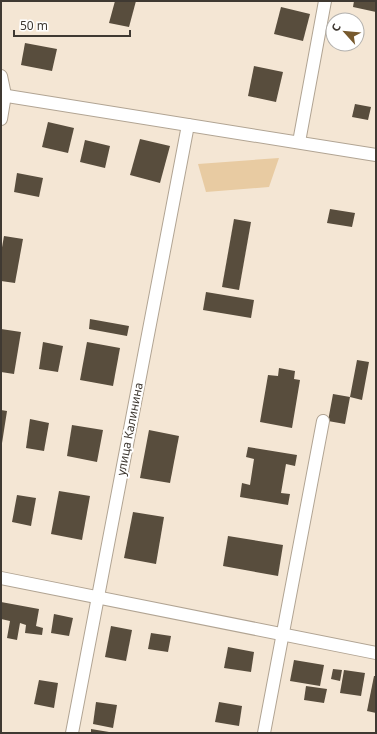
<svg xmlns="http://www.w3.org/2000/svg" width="377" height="734" viewBox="0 0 377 734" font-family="'Noto Sans',sans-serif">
<rect width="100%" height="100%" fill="#f4e6d4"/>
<polygon fill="#e8cba2" points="279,158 269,187 206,192 198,164"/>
<g fill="#584d3d">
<polygon points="115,1 136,1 129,27 109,23"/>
<polygon points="354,1 376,1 376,12 353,7"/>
<polygon points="281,7 310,14 303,41 274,34"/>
<polygon points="25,43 57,49 52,71 21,65"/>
<polygon points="254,66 283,72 276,102 248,96"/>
<polygon points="355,104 371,107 368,120 352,117"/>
<polygon points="48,122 74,128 68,153 42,147"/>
<polygon points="140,139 170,146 160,183 130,175"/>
<polygon points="85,140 110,146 105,168 80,162"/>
<polygon points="17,173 43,178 39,197 14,192"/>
<polygon points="330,209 355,213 352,227 327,223"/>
<polygon points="234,219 251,222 239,290 222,287"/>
<polygon points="4,236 23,239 15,283 1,281 1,253"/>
<polygon points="206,292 254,300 251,318 203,310"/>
<polygon points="90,319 129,326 127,336 89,329"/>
<polygon points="1,329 21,332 14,374 1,372"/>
<polygon points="43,342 63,346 58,372 39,369"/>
<polygon points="87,342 120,348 113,386 80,380"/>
<polygon points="357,360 369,362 362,400 350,397 345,424 328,421 333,394 350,397"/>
<polygon points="279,368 295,371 294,379 300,380 292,428 260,422 268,375 278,376"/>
<polygon points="1,410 7,411 2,443 1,443"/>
<polygon points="30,419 49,423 44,451 26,448"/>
<polygon points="72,425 103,430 97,462 67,456"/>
<polygon points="149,430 179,436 170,483 140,478"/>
<polygon points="248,447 297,455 295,466 286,464 281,493 290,494 288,505 240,497 242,483 250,485 254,459 246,457"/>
<polygon points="59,491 90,496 82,540 51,534"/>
<polygon points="17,495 36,498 31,526 12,522"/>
<polygon points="133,512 164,517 156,564 124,558"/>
<polygon points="228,536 283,545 278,576 223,566"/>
<polygon points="1,602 39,609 36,626 43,628 42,635 25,633 26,625 20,623 17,640 7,638 10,621 1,619"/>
<polygon points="54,614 73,618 69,636 51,633"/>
<polygon points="111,626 132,630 126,661 105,657"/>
<polygon points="151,633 171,636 168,652 148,649"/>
<polygon points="228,647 254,652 251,672 224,668"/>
<polygon points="294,660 324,665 320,686 290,681"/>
<polygon points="333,669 342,670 340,681 331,679"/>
<polygon points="344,670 365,673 361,696 340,693"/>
<polygon points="374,676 376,676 376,713 367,711"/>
<polygon points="39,680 58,683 54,708 34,704"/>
<polygon points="306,686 327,689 324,703 304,700"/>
<polygon points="96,702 117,705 113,728 93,724"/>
<polygon points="219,702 242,706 239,726 215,722"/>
<polygon points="91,729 109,732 109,733 91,733"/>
</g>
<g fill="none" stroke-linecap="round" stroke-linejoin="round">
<defs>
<g id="minor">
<polyline points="1,76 5,95 1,119"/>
<polyline points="1,95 376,155"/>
<polyline points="299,142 325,1"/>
<polyline points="1,578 376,653"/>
<polyline points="72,733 188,125"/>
<polyline points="264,733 323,421"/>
</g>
</defs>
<use href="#minor" stroke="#b1a493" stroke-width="14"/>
<use href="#minor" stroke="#fff" stroke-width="12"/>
</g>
<g text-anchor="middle" stroke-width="4" stroke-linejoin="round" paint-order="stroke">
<g font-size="12" fill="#3f3932" stroke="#fff">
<text transform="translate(130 429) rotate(-79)" y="4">улица Калинина</text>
</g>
</g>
<rect width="377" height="734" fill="none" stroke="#3f3932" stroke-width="4"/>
<g transform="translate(345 32) rotate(297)"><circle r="19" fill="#ffffff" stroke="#b2b0ad"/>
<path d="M0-3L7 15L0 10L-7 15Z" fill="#77592d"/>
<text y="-6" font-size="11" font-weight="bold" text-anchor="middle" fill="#3f3932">С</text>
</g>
<path d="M14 30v6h116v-6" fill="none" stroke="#3f3932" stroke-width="2"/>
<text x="20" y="30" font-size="12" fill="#3f3932" stroke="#ffffff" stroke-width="3" paint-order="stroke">50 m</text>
</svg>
